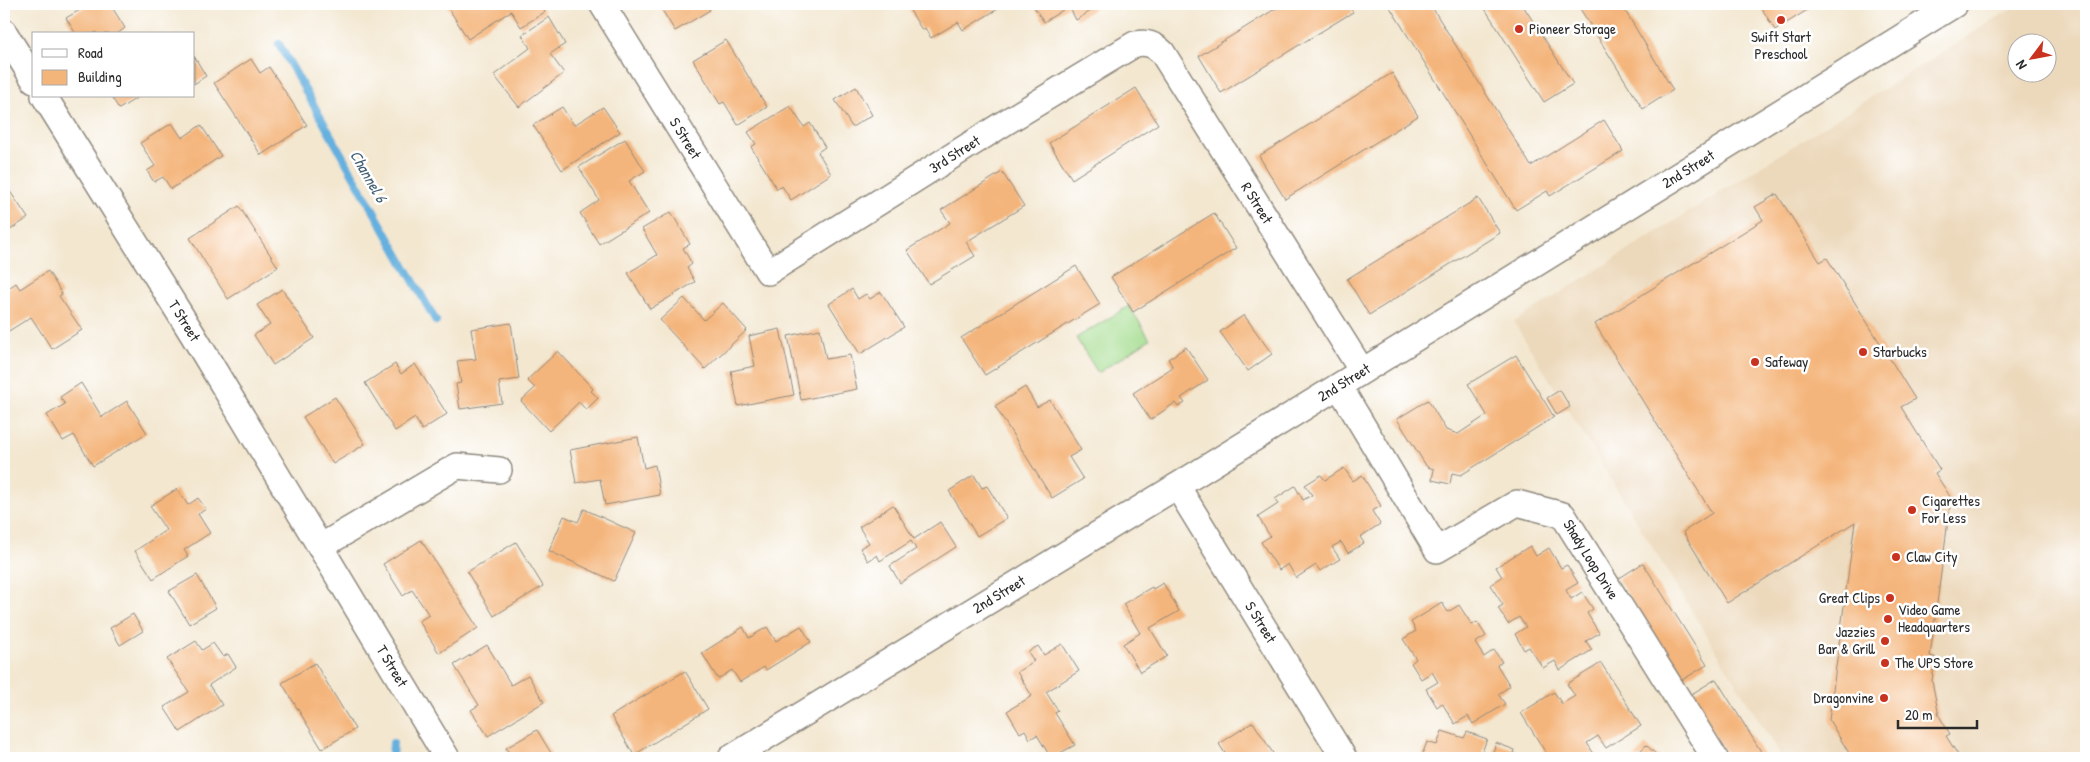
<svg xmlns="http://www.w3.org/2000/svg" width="2090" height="762" viewBox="0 0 2090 762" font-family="'Patrick Hand',sans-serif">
<rect width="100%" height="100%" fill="#fff"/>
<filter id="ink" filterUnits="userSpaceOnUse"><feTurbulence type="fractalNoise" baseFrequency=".02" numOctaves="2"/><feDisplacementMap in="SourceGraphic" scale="10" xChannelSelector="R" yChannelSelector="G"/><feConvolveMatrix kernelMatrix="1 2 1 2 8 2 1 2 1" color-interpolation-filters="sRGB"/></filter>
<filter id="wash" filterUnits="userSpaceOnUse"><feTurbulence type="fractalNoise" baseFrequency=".0096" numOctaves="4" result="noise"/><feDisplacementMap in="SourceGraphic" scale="20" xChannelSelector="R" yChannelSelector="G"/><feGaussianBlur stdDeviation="1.12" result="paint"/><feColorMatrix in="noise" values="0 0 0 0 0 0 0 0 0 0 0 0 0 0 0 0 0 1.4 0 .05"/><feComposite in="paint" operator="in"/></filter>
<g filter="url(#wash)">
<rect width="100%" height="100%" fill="#f3e7d0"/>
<path fill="#ecd8ba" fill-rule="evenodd" d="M 2019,4 L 2086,4 L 2086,758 L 1782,758 L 1514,322 ZM 2018,42 L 2048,42 L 2048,72 L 2018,72 Z"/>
<polygon fill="#a4dd8f" stroke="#68845d" points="1129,306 1150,339 1098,373 1076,338"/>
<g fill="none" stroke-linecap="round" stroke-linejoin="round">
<g stroke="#65b0de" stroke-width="8">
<polyline points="279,44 436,321"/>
<polyline points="392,758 393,743"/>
</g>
</g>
<g id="blocks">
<g fill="#f4b57b">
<polygon points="90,4 110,4 125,28 117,34 97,34 96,32 93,34 76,34 66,18"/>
<polygon points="450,4 540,4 545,12 521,27 511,11 468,39 447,6"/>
<polygon points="660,4 706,4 710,10 675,31 659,5"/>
<polygon points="906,4 999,4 1001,7 963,30 958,22 931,38 925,28 922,30"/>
<polygon points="1032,4 1102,4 1076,20 1069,6 1044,22"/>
<polygon points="1283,4 1347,4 1353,12 1221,93 1199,56"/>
<polygon points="1388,4 1430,4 1531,166 1604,120 1623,151 1550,196 1547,191 1516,210"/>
<polygon points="1482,4 1522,4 1573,84 1544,102"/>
<polygon points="1577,4 1621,4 1673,90 1643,109"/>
<polygon points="1759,4 1806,4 1809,9 1775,30"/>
<polygon points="549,17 565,44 550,54 564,73 519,107 494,75 530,48 522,35"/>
<polygon points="726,40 767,107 738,125 724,102 720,104 693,60"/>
<polygon points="194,56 206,76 194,84"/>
<polygon points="251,59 260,73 269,67 307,125 261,155 214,83"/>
<polygon points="1392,73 1418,116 1285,199 1259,156"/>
<polygon points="856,87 872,115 852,127 835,100"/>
<polygon points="1136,88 1158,124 1072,179 1049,143"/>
<polygon points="111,96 140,96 119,109"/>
<polygon points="790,106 804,127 810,123 825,147 818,152 831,174 791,200 782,186 777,189 751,147 756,144 748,132"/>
<polygon points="562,107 574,125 603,107 620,132 562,170 533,125"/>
<polygon points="172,123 182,138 201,125 221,156 171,189 163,177 154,182 147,171 155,166 140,143"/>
<polygon points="625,139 645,171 629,181 649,213 599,244 580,213 599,200 579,167"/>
<polygon points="1002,172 1024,206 966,242 975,256 929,284 907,250 950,223 941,210"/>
<polygon points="9,190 28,218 4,234 4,193"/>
<polygon points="1777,194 1820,262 1827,258 1915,399 1901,407 1940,470 1935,473 1951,498 1930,656 1935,657 1932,681 1939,716 1950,734 1946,736 1960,758 1852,758 1829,720 1855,522 1727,603 1683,532 1712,513 1595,324 1763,220 1755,207"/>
<polygon points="1478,198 1500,233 1369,315 1347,279"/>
<polygon points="239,206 278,267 228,299 190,238"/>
<polygon points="671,212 690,244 683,248 692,264 687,268 695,282 650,309 628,273 657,255 642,229"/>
<polygon points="1214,213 1236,248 1133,312 1111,277"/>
<polygon points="1076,266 1100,304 985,375 961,338"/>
<polygon points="48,271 62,294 59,296 82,330 52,349 31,317 4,334 4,291 16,283 20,289"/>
<polygon points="282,289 314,338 273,365 254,335 270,325 257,305"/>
<polygon points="852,289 858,299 866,294 870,299 881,292 904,327 860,354 829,304"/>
<polygon points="684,298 704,320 723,303 747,330 705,369 660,320"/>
<polygon points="1244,315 1272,354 1248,371 1220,332"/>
<polygon points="511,323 519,379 499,382 502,403 460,409 456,384 461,383 457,361 476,359 471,329"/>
<polygon points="780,329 794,395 738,406 731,371 755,366 749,336"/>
<polygon points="820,329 826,359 850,355 857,389 801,400 788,336"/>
<polygon points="1186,347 1208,380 1181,398 1185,403 1178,407 1175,403 1150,420 1133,393 1173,367 1168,359"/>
<polygon points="558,351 593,389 591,391 598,398 586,410 579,402 549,431 521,401 535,388 527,380"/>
<polygon points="1516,355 1554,417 1461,475 1452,473 1450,484 1432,480 1434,469 1427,467 1397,419 1428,400 1446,430 1458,434 1487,415 1468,384"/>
<polygon points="395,364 401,374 415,364 447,414 422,430 415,418 395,431 365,383"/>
<polygon points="81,383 102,417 127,401 147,433 93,466 74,435 63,441 47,415 65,404 60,397"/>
<polygon points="1025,387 1037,407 1050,400 1081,450 1069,457 1083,479 1052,498 995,406"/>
<polygon points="1560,390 1570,407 1557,415 1547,398"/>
<polygon points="335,397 365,444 333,464 303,417"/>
<polygon points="638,437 644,468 655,465 660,495 605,505 600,479 576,483 570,450"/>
<polygon points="1344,468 1353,481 1362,475 1381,506 1372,511 1380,524 1360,537 1364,543 1348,553 1341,542 1332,547 1340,559 1320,571 1316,565 1296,578 1288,564 1279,570 1261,542 1270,536 1258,517 1278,504 1275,499 1295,486 1303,500 1312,495 1305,485 1321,475 1325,480"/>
<polygon points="974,475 982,488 987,486 1007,518 977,536 949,491"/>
<polygon points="177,489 188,505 198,498 206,509 198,514 210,533 184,550 188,556 153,579 135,551 166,530 150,506"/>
<polygon points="893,505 914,539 940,522 956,547 900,583 890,566 916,549 911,541 880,561 877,555 868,561 860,548 869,543 859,527"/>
<polygon points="584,509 636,533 614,581 549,551 564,516 578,522"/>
<polygon points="421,540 478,628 439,653 419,621 429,615 412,590 403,596 383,564"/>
<polygon points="516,542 543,586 494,616 467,572"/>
<polygon points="1530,546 1536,556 1549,548 1561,568 1567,565 1578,583 1566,590 1571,599 1582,592 1593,609 1587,613 1599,633 1586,641 1592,650 1560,670 1555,661 1543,668 1529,647 1524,650 1515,634 1526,627 1519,617 1508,624 1498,608 1503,605 1490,585 1502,577 1496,567"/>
<polygon points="1643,563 1707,665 1682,680 1618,579"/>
<polygon points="197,575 216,608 189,624 169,591"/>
<polygon points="1163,583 1179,611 1150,628 1167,656 1140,672 1123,644 1140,633 1123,604 1152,587 1153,589"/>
<polygon points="1442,603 1448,612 1459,605 1472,625 1477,622 1486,636 1475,643 1484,657 1494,650 1502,662 1497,665 1510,686 1498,694 1505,704 1473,724 1468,716 1455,724 1442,703 1437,707 1426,689 1438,682 1432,672 1421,679 1411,663 1416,659 1403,639 1416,631 1411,622"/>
<polygon points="133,614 143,631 120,645 110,628"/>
<polygon points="801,626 811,642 766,670 764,667 740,682 732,670 718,679 702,653 743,627 749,638 767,627 776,641"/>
<polygon points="196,641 202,650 213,643 223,657 228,654 236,667 209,685 222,705 180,732 164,707 189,692 167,659"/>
<polygon points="1062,644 1079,671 1046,692 1058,711 1055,713 1075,745 1051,758 1037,735 1030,739 1025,730 1020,733 1007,711 1032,696 1017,672 1034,661 1028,652 1038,646 1044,655"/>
<polygon points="487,645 511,685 528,675 544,702 488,736 471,710 479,705 454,665"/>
<polygon points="315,663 355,729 322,749 282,683"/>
<polygon points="1601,663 1641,726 1606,748 1598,736 1587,743 1594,754 1588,758 1549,758 1521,713 1554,692 1562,704 1575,696 1567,684"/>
<polygon points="685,671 708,709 634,755 611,716"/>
<polygon points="1716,679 1765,758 1729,758 1690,695"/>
<polygon points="1253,722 1276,758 1221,758 1226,755 1219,744"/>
<polygon points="537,730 554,758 512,758 506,748"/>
<polygon points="1442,731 1464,738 1467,732 1487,739 1482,752 1492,755 1496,743 1515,750 1513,757 1516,758 1421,758 1427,742 1437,745"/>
<polygon points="1646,745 1660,758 1634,758"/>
</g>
</g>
</g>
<g filter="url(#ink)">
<use href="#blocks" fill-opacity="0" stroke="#8f897e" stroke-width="1"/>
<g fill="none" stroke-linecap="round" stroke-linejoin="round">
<defs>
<g id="street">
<path id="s1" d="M 602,4 L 768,272 L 1006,122 L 1135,44 C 1147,42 1153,44 1162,52 L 1362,371"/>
<polyline points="4,32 34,80"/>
<path id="s2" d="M 44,96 L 193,335 L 447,758"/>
<path id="s3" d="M 1339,386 L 1437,550 L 1517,503 L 1563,515 L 1715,758"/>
<path id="s4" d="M 1177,486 L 1344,758"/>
<polyline points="320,547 457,466 499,470"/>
<path id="s5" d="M 731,758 L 1177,486 L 1955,4"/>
</g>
</defs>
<use href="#street" stroke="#8f897e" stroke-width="28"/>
<use href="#street" stroke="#fff" stroke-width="25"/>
</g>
</g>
<g fill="#c8321e" stroke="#fff" stroke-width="2">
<circle cx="1781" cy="20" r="5"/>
<circle cx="1519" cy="29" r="5"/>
<circle cx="1863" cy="352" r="5"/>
<circle cx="1755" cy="362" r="5"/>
<circle cx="1912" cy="510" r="5"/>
<circle cx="1896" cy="557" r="5"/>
<circle cx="1890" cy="598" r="5"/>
<circle cx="1888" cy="619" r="5"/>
<circle cx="1885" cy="641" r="5"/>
<circle cx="1885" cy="663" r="5"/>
<circle cx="1884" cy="698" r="5"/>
</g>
<g text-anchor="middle" stroke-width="5" stroke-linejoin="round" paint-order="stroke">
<g font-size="15" fill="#2b2b2b" stroke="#fff" text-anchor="start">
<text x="1529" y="34">Pioneer Storage</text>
<text x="1781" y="42" text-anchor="middle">Swift Start<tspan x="1781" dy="17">Preschool</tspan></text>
<text x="1873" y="357">Starbucks</text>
<text x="1765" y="367">Safeway</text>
<text x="1922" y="506">Cigarettes<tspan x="1922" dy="17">For Less</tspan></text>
<text x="1906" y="562">Claw City</text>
<text x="1880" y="603" text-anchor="end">Great Clips</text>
<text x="1898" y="615">Video Game<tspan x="1898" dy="17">Headquarters</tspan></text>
<text x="1875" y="637" text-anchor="end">Jazzies<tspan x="1875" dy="17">Bar &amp; Grill</tspan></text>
<text x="1895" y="668">The UPS Store</text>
<text x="1874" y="703" text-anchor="end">Dragonvine</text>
</g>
<g font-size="15" fill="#2b2b2b" stroke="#fff">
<text dy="5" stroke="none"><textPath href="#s1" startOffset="158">S Street</textPath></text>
<text dy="5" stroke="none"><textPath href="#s1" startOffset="536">3rd Street</textPath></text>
<text dy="5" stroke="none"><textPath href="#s5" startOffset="1124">2nd Street</textPath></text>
<text dy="5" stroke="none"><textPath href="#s1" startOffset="955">R Street</textPath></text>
<text dy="5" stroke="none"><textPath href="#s2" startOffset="265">T Street</textPath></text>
<text dy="5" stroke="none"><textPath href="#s5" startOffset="719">2nd Street</textPath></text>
<text dy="5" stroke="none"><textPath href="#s3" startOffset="384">Shady Loop Drive</textPath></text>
<text dy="5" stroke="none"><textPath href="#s5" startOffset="314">2nd Street</textPath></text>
<text dy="5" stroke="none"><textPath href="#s4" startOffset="160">S Street</textPath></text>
<text dy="5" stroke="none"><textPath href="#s2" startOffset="668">T Street</textPath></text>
</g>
<g font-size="16" font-style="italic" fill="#426073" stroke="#fff">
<text transform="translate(369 176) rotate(60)" y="6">Channel 6</text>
</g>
</g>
<rect width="2090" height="762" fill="none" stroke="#fff" stroke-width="20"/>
<rect x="32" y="32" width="162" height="65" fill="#ffffff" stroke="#aaaaaa"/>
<rect x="42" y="49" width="25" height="8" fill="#ffffff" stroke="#aaaaaa"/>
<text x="78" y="58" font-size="15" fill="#2b2b2b">Road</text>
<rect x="42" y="70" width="25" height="15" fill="#f4b57b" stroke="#aaaaaa"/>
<text x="78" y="82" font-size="15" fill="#2b2b2b">Building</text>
<g transform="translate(2032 58) rotate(238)"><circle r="24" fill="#ffffff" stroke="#aaaaaa"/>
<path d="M0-4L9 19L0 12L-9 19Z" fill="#c8321e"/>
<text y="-8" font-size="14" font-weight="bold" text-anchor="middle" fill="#2b2b2b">N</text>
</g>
<path d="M1898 720v8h79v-8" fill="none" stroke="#2b2b2b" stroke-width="2.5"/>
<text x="1905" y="720" font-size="15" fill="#2b2b2b" stroke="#ffffff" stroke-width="4" paint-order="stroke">20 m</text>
</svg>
